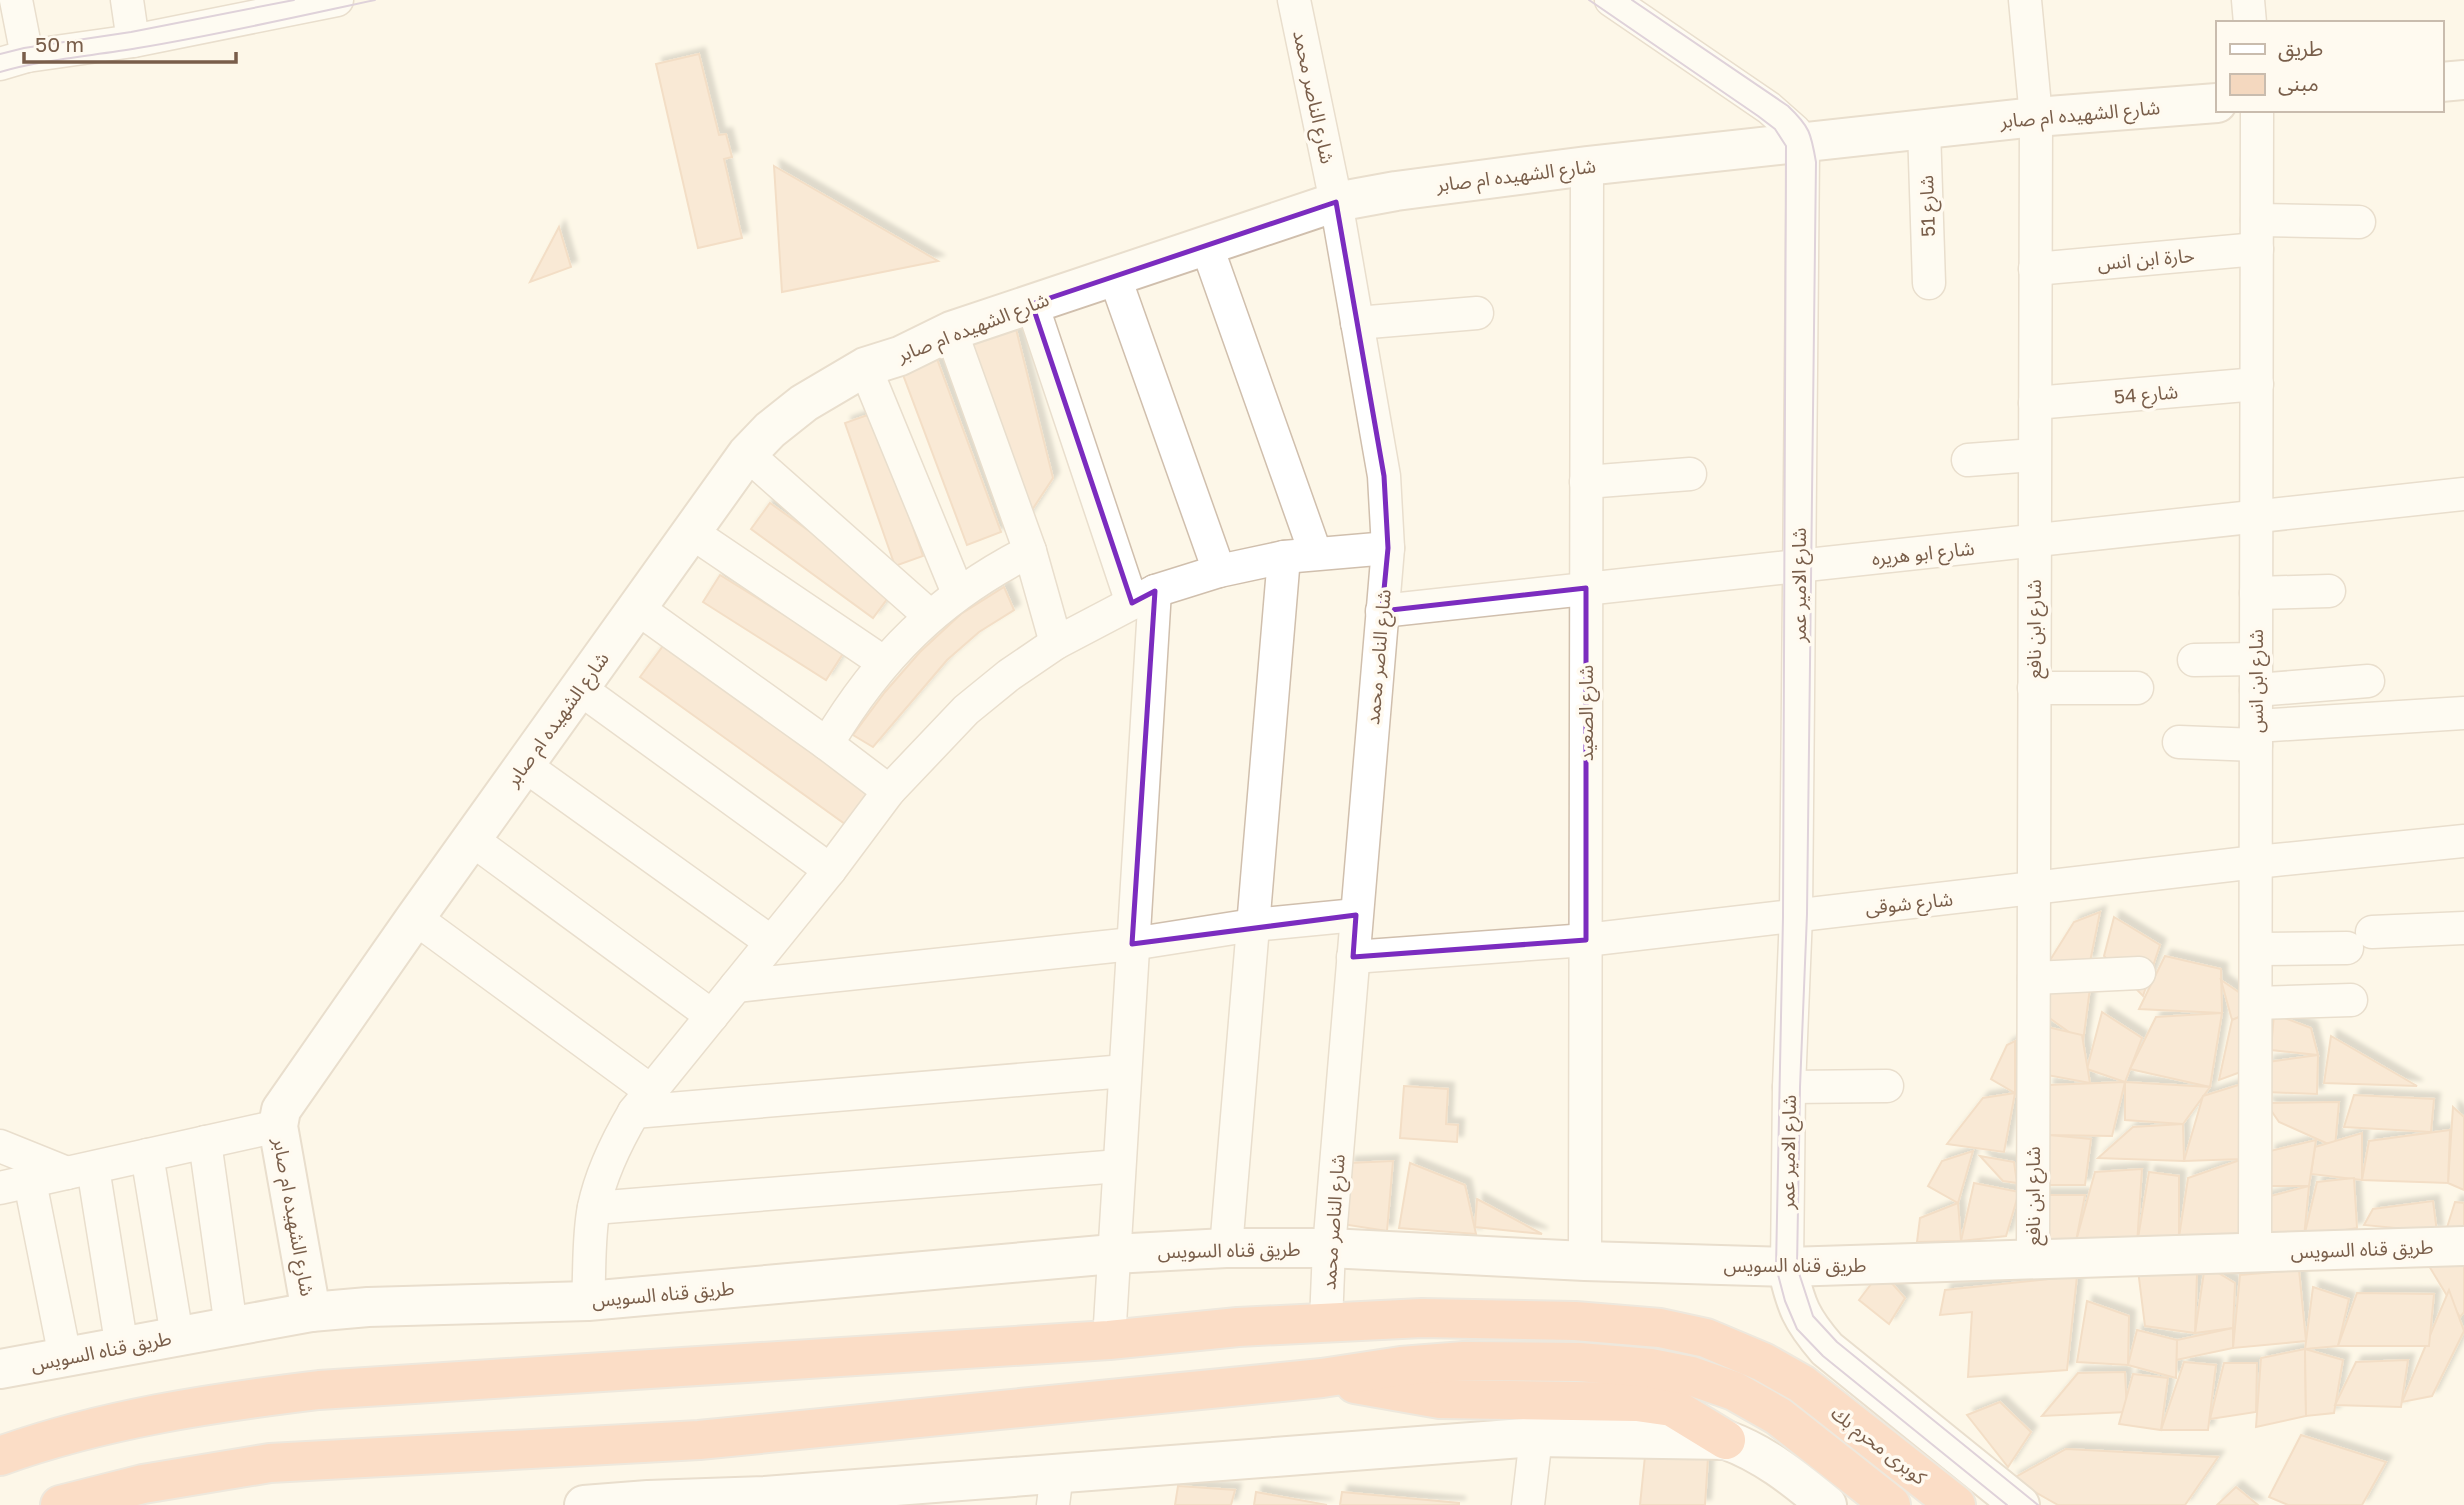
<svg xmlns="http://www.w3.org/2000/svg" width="2464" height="1505" viewBox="0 0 2464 1505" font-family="'Golos Text','Noto Sans Arabic',sans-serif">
<defs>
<filter id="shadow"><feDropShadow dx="6" dy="-6" stdDeviation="2" flood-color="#0004"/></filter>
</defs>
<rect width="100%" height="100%" fill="#fdf7e8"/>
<g fill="#f4d8bf" stroke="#e7bf9e" stroke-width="2" filter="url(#shadow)">
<polygon points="699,54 719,135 726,134 732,157 724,159 742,238 698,248 656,64"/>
<polygon points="774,166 833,200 938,261 782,292"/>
<polygon points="559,227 571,267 530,282"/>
<polygon points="1014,321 1053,478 1026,519 964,345"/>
<polygon points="937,359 1001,532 967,545 902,372"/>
<polygon points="873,413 923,556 895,566 845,423"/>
<polygon points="770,503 893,591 873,618 751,529"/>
<polygon points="720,575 844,652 826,680 703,602"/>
<polygon points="1004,587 1014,610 979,632 947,660 873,747 853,735 885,692 920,652 961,614"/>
<polygon points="663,646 875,798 852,829 640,677"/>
<polygon points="2100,912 2090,962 2047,965 2074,922"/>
<polygon points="2114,917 2160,945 2143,996 2104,956"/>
<polygon points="2165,956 2221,969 2222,1013 2139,1009"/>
<polygon points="2221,980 2240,993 2246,1014 2232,1020"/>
<polygon points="2090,988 2083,1042 2048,1017 2048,991"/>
<polygon points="2102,1012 2142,1038 2125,1082 2087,1069"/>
<polygon points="2222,1013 2210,1087 2130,1069 2156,1017"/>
<polygon points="2246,1014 2246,1070 2219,1080 2232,1020"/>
<polygon points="2274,1014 2311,1028 2318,1055 2271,1050"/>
<polygon points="2043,1026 2082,1035 2090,1083 2047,1075"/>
<polygon points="2331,1036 2417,1086 2324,1083"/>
<polygon points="2015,1041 2015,1093 1991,1079 2007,1045"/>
<polygon points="2318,1055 2317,1094 2265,1092 2268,1062"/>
<polygon points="2125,1082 2112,1136 2049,1135 2048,1085"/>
<polygon points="2125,1082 2210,1087 2183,1124 2125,1120"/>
<polygon points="2248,1082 2243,1159 2184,1161 2203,1096"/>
<polygon points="1404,1086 1448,1089 1446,1124 1458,1125 1457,1142 1400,1138"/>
<polygon points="2015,1093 2004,1152 1947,1144 1983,1098"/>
<polygon points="2354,1095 2434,1099 2431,1132 2344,1127"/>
<polygon points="2339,1102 2335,1147 2279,1122 2266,1103"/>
<polygon points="2453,1107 2464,1117 2464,1190 2448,1183"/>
<polygon points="2183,1124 2184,1161 2098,1158 2133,1127"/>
<polygon points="2450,1130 2448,1183 2362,1180 2369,1141"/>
<polygon points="2362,1133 2362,1180 2311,1174 2315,1147"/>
<polygon points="2049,1135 2091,1139 2085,1185 2042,1185"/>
<polygon points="2316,1140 2309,1186 2266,1186 2270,1151"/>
<polygon points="1973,1151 1958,1203 1928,1186 1942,1161"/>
<polygon points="1980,1156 2014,1162 2017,1183 2003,1181"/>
<polygon points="2243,1159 2240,1235 2179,1237 2188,1178"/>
<polygon points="1393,1161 1387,1231 1342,1224 1349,1163"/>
<polygon points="1410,1163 1465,1185 1476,1234 1399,1228"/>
<polygon points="2142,1169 2137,1244 2076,1241 2095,1172"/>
<polygon points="2149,1172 2179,1176 2179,1245 2137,1244"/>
<polygon points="2354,1178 2357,1228 2304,1237 2317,1182"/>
<polygon points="1974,1183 2019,1192 2006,1236 1961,1241"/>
<polygon points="2309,1186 2304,1237 2255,1229 2255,1200"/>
<polygon points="2043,1195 2085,1195 2076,1241 2012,1250"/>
<polygon points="1477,1199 1542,1234 1475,1227"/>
<polygon points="2433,1201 2437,1232 2364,1225 2373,1209"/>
<polygon points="2455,1202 2464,1203 2464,1247 2445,1234"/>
<polygon points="1958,1203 1961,1241 1917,1242 1920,1218"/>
<polygon points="2205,1265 2235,1283 2233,1328 2195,1333"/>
<polygon points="2464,1265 2464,1312 2460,1317 2429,1266"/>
<polygon points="2138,1270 2197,1273 2195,1333 2145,1326"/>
<polygon points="2299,1270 2306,1341 2233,1348 2240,1275"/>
<polygon points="1881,1271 1905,1298 1889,1324 1859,1300"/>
<polygon points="2077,1276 2067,1370 1968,1377 1972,1312 1940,1315 1945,1290"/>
<polygon points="2313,1287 2349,1299 2338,1346 2305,1349"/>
<polygon points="2449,1290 2464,1331 2432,1396 2402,1402"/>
<polygon points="2357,1293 2434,1294 2429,1346 2338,1346"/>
<polygon points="2087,1301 2129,1316 2128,1365 2077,1362"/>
<polygon points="2233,1328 2233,1348 2176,1360 2177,1340"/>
<polygon points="2137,1330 2177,1340 2176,1378 2128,1365"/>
<polygon points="2305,1349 2306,1416 2256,1427 2261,1358"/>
<polygon points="2305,1349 2343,1360 2334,1413 2306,1416"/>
<polygon points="2408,1360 2401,1407 2335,1405 2356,1362"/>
<polygon points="2184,1362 2216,1365 2208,1430 2161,1430"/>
<polygon points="2224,1363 2257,1363 2256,1412 2210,1419"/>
<polygon points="2125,1372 2127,1412 2042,1416 2078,1373"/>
<polygon points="2133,1374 2168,1378 2161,1430 2119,1424"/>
<polygon points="2000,1402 2031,1432 2008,1467 1967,1415"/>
<polygon points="2301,1435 2386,1462 2362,1505 2288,1505 2269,1497"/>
<polygon points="2066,1449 2218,1457 2185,1505 2058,1505 2012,1479"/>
<polygon points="1645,1456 1708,1457 1705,1505 1640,1505"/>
<polygon points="1178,1486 1235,1490 1231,1505 1175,1505"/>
<polygon points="2236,1487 2258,1505 2217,1505"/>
<polygon points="1256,1492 1327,1505 1254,1505"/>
<polygon points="1342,1492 1459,1503 1459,1505 1340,1505"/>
</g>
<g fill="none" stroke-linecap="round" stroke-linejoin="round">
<defs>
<g id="minor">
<polyline points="16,0 27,56"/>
<polyline points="127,0 133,41"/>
<polyline points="1294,0 1336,202 1384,476 1388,548 1329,1248 1326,1322"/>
<polyline points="1611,0 1769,108 1795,131 1803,152 1796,915 1789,1087 1787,1267"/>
<polyline points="2025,0 2036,117 2033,1258"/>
<polyline points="2248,0 2250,23"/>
<polyline points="0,64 27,56 133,41 337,0"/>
<polyline points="1924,129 1929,283"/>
<polyline points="2257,220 2359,222"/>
<polyline points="1206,244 1315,552"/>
<polyline points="2035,269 2257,249"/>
<polyline points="1114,275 1219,571"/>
<polyline points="1032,304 1132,603"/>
<polyline points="1357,323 1477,313"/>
<polyline points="951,331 1030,551 1056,643"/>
<polyline points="865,367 958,593"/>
<polyline points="2035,403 2257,384"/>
<polyline points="747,454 930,616"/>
<polyline points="1968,460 2034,455"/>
<polyline points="1586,482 1690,474"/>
<polyline points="691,532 883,662"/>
<polyline points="2256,593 2329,591"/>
<polyline points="637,608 827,744 889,791"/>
<polyline points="1382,611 2464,494"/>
<polyline points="2194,660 2256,659"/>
<polyline points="579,688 830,870"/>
<polyline points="2034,688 2137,688"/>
<polyline points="2256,690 2368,681"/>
<polyline points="2256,726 2464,713"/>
<polyline points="2179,742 2256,745"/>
<path d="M 827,744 C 879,657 939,597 1030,551"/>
<polyline points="524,765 771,942"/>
<polyline points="471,839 712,1016"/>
<polyline points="415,918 651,1091"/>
<polyline points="2372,932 2464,928"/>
<polyline points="2256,949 2347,948"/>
<polyline points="1353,957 1586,940 2256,862 2464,841"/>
<polyline points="2034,978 2139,973"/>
<polyline points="736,986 1132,944 1253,925 1356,915"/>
<polyline points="2256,1003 2351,1000"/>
<polyline points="1789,1087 1887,1086"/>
<polyline points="634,1112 1125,1071"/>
<polyline points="205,1142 231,1327"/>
<polyline points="0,1146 67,1173"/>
<polyline points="147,1155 177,1336"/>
<polyline points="93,1168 122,1348"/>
<polyline points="30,1182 65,1357"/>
<polyline points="0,1188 278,1126"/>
<polyline points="594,1208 1119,1166"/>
<polyline points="1226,1248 1284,557"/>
<polyline points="2255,1252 2257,110"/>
<polyline points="1585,1261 1587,166"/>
<path d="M 588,1301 C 590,1270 588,1237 594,1207 C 601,1173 617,1141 634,1112 L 830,870 L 889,791 L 966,710 L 1009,675 L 1056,643 L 1155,591 L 1219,571 L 1284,557 L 1388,548"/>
<polyline points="1109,1340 1155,591"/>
<polyline points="1053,1505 1057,1473"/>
<polyline points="1528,1505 1536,1437"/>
</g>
<g id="tertiary">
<polyline points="2441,82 2464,80"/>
<path d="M 1787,1267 C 1796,1306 1801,1319 1827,1349 L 2020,1505"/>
<polyline points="311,1312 278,1126 281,1110 415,918 747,454 770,430 804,403 865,367 900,356 951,331 1336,202 1396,191 1587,166 2036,117 2217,103"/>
<polyline points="0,1369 311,1312 368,1307 588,1301 1113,1254 1226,1248 1329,1248 1585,1261 1787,1267 2464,1246"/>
<path d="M 584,1505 L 648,1500 L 765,1496 L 1536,1437 L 1726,1440 C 1765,1454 1795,1479 1827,1505"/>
</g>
<g id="motorway">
<polyline points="1355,1384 1440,1399 1637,1402 1672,1407 1726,1440"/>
<path d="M 0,1456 C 103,1419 211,1403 319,1390 L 1109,1340 L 1238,1327 L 1422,1318 L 1575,1321 L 1660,1328 L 1706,1338 L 1763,1362 L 1802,1384 L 1956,1505"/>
<polyline points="60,1505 143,1484 270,1463 699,1440 1322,1378 1401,1366 1464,1361 1579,1362 1650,1368 1691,1376 1734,1391 1778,1416 1891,1505"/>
</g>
</defs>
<use href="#minor" stroke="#d0bfad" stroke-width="35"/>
<use href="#tertiary" stroke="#d0bfad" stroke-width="42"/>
<use href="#motorway" stroke="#dcd5d0" stroke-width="42"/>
<use href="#minor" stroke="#fff" stroke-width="32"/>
<use href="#tertiary" stroke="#fff" stroke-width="38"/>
<use href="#motorway" stroke="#f9bc9d" stroke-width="38"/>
<g stroke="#bba5c9" stroke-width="2">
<polyline points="1589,0 1758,116 1775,129 1786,146 1783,917 1776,1267 1785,1301 1797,1329 1823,1356 2007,1505"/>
<path d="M 1632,0 L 1788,106 C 1810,127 1811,133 1816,162 L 1807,914 L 1800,1087 L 1797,1267 L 1813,1316 L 1837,1342 L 2038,1505"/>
<polyline points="0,54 24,48 131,32 294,0"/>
<path d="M 0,72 C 45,59 92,56 138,48 C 217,35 296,17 375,0"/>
</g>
</g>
<path d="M0 0H2464V1505H0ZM 1336,202 L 1384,476 L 1388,548 L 1382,611 L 1586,588 L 1586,940 L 1353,957 L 1356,915 L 1132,944 L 1155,591 L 1132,603 L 1032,304 Z" fill="#fdf7e8" fill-opacity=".55" fill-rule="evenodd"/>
<path fill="none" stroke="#7b2cbf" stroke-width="5" stroke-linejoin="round" d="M 1336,202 L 1384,476 L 1388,548 L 1382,611 L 1586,588 L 1586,940 L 1353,957 L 1356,915 L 1132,944 L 1155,591 L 1132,603 L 1032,304 Z"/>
<g text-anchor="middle" stroke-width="7" stroke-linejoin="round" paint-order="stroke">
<g font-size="19" fill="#795e4a" stroke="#fffaf0">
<text transform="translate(1314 97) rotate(78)" y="7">شارع الناصر محمد</text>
<text transform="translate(2080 114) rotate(-5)" y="7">شارع الشهيده ام صابر</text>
<text transform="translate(1516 175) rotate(-7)" y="7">شارع الشهيده ام صابر</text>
<text transform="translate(1927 206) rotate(-92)" y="7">شارع 51</text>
<text transform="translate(2146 259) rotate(-5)" y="7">حارة ابن انس</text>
<text transform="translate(973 327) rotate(-21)" y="7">شارع الشهيده ام صابر</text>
<text transform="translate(2146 394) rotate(-5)" y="7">شارع 54</text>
<text transform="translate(1923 553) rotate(-6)" y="7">شارع ابو هريره</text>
<text transform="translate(1799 585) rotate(-90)" y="7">شارع الامير عمر</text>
<text transform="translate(2034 629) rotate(-90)" y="7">شارع ابن نافع</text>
<text transform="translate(1378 657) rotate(-85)" y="7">شارع الناصر محمد</text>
<text transform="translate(2256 681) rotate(-90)" y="7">شارع ابن انس</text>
<text transform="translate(1586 713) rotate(-90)" y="7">شارع الصعيد</text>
<text transform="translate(557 719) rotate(-54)" y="7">شارع الشهيده ام صابر</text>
<text transform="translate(1909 903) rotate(-6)" y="7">شارع شوقى</text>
<text transform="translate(1788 1152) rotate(-89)" y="7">شارع الامير عمر</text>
<text transform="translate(2033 1196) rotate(-90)" y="7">شارع ابن نافع</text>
<text transform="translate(294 1217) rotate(80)" y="7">شارع الشهيده ام صابر</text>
<text transform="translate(1333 1222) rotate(-86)" y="7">شارع الناصر محمد</text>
<text transform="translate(2362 1249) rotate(-2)" y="7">طريق قناه السويس</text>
<text transform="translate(1229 1250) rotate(-1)" y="7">طريق قناه السويس</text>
<text x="1795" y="1272">طريق قناه السويس</text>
<text transform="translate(663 1294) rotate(-5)" y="7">طريق قناه السويس</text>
<text transform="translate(101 1351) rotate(-11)" y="7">طريق قناه السويس</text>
<text transform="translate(1879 1445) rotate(38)" y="7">كوبرى محرم بك</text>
</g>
</g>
<rect x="2216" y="21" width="228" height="91" fill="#fffaf0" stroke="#c9bcae" stroke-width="2"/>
<rect x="2230" y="44" width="35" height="10" fill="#ffffff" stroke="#c9bcae" stroke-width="2"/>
<text x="2278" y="56" font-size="21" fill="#795e4a">طريق</text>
<rect x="2230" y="74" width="35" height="21" fill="#f4d8bf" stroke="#c9bcae" stroke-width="2"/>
<text x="2278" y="91" font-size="21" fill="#795e4a">مبنى</text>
<path d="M24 52v10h212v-10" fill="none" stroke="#795e4a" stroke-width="3.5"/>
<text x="35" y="52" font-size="21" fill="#795e4a" stroke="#fffaf0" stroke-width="5" paint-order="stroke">50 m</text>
</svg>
